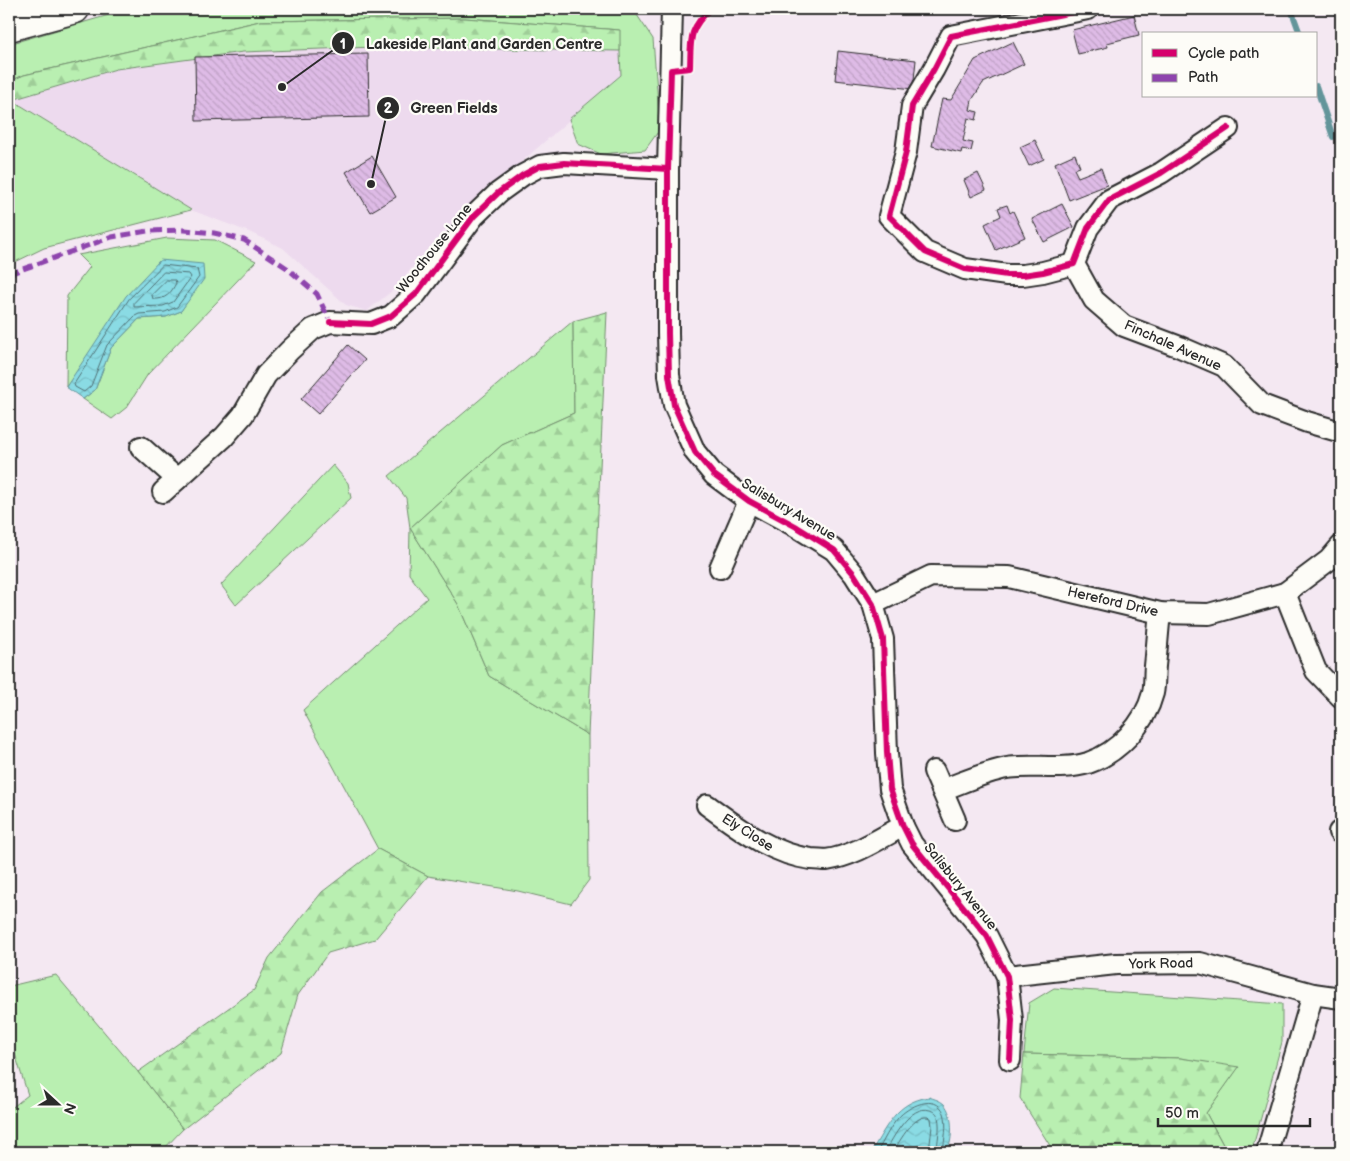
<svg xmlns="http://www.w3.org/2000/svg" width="1350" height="1161" viewBox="0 0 1350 1161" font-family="'Balsamiq Sans',sans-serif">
<defs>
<pattern id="forest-firs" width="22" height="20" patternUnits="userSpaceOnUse" patternTransform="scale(1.25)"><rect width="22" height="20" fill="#b9efb1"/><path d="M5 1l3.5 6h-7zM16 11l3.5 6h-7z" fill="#9fcd98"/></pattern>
<pattern id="water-waves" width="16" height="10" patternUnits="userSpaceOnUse" patternTransform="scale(1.25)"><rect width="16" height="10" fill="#8adbe4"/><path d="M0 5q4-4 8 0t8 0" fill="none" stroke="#77bcc4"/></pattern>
<pattern id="building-back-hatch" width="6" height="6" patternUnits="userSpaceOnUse" patternTransform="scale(1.25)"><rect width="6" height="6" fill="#debbe6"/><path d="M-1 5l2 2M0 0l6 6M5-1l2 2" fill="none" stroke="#bfa1c5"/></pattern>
</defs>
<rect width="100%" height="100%" fill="#f4e8f2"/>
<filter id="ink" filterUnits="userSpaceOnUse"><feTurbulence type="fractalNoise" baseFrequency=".02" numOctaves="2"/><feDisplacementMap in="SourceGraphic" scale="10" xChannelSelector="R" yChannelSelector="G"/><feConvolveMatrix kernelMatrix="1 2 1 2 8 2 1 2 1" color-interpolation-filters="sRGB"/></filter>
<g filter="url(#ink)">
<polygon fill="#eddaee" points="375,47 620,51 621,75 450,224 392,291 367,311 346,305 283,248 249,232 191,210 12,100 116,69 243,52"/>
<g fill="#b9efb1" stroke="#728d6e">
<polygon points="143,9 633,9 653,39 660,129 645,150 601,154 578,144 569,119 621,75 619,30 465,18 260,21 24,75 9,82 9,44 109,15"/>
<polygon points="12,100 191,210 44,248 9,265 9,101"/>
<polygon points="167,238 215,240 256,261 148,374 127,407 112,419 83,399 95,390 111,348 139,319 166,317 181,311 190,296 160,260 66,387 67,296 90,267 78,255"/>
<polygon points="573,321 574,413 502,445 410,528 458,604 489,676 588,735 589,880 571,904 518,891 428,876 378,849 303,710 427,598 409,574 410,528 406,498 389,476"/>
<polygon points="333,465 348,483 351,498 236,605 221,585"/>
<polygon points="56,975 138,1072 183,1129 161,1152 9,1152 9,1110 28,1095 9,1035 9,991 10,986"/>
<polygon points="1054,988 1282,1004 1282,1042 1252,1150 1250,1152 1227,1152 1206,1113 1238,1068 1180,1058 1024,1054 1029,1003"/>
</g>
<g fill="url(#forest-firs)" stroke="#728d6e">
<polygon points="465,18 620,30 620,51 375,47 243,52 116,69 12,100 10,81 24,75 260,21"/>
<polygon points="607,312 588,735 489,676 458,604 410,528 502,445 574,413 573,321"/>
<polygon points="378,849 428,876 375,939 328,953 298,995 281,1053 183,1129 138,1072 254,990 269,958 322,892"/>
<polygon points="1024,1054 1180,1058 1239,1067 1206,1113 1227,1152 1054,1152 1020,1098"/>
</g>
<g fill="url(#water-waves)" stroke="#64959a">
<polygon points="160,260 203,264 204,279 181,311 166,317 139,319 111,348 95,390 83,399 66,387 126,296"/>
<path d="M 929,1097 C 934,1099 940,1100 944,1104 C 954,1115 953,1140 947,1152 L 871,1152 C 887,1126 896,1102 929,1097 Z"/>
</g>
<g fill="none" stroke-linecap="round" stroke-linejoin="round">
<g stroke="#517175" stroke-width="1">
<polygon points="163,265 197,269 199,277 177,307 165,312 139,314 135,316 107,345 91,386 84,392 75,387 74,384 129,299"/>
<polygon points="164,272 189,274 191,277 173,302 163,306 134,307 134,303"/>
<path d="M 167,280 L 175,280 L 176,283 C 171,293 166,300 153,299 L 152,295 Z"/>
<path d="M 877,1152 C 884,1141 889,1128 898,1118 C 907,1107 936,1092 944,1113 C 948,1125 944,1140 943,1152"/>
<path d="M 885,1152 C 893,1138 910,1104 930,1110 C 935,1111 937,1113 938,1117 C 941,1129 937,1141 937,1152"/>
<path d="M 893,1152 C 900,1141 915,1111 931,1118 L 932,1126 L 929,1152"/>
</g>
<g stroke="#64959a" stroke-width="6">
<polyline points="1291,9 1300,34"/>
<polyline points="1316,86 1333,137"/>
</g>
</g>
<g fill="url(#building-back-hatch)" stroke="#2b2b2b">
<polygon points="1134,15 1139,35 1107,43 1108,47 1078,54 1072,30"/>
<polygon points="1013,42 1024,64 983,83 972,100 970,110 978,112 976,120 968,118 963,141 973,143 971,151 962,149 961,153 932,146 942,99 951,100 975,60"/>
<polygon points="838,51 916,60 913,89 835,80"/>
<polygon points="368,54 369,117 196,121 195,57"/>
<polygon points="1035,140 1044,159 1029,166 1020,147"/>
<polygon points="1075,154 1080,167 1074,169 1078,177 1101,168 1107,185 1069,200 1055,163"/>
<polygon points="372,156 396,197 370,212 346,172"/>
<polygon points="978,173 986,190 971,197 964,180"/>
<polygon points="1062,204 1074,227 1044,242 1032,219"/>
<polygon points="1007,205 1010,213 1013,211 1025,237 996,250 985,224 1001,216 998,208"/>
<polygon points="348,345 365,360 318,414 301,399"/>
</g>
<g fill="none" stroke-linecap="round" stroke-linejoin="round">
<defs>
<g id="minor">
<polyline points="672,9 668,169 668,333 669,375 674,405 695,452 714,475 749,501 797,527 834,550 854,574 873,604 883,639 887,753 890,789 903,826 912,844 987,936 1007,976 1012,1020 1010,1060"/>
<polyline points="1088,9 951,36 934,69 912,106 906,152 889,216 925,252 965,269 1007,275 1023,275 1043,272 1074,264 1088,228 1109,200 1161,173 1228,128"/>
<polyline points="1074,264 1094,300 1124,326 1180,347 1224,366 1262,405 1307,422 1341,432"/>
<polyline points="141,447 177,479"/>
<polyline points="163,492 224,437 243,415 266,375 290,350 313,329 330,322 371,324 391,316 416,294 474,216 498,193 523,175 540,166 564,163 668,169"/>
<polyline points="720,568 749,501"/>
<polyline points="1285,593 1316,671 1341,697"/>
<polyline points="873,604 931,576 1009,577 1160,613 1209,614 1285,593 1329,560 1341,546"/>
<polyline points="934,771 955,820"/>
<path d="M 942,790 C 964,782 985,772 1007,768 C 1033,764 1062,771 1088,763 C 1118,753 1145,724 1153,693 C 1155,684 1154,675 1155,666 C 1157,648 1158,630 1160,613"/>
<path d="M 707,805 C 739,828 771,854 811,859 C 816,859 822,860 826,860 C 854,856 879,839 903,826"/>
<polyline points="1339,832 1341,831"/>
<polyline points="1007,976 1116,964 1200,963 1313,994 1341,998"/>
<polyline points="1267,1152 1313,994"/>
</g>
<polyline id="primary" points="9,27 75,9"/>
</defs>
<use href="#minor" stroke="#2b2b2b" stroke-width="24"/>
<use href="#primary" stroke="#2b2b2b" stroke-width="31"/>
<use href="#minor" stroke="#fdfcf7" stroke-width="20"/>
<use href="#primary" stroke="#fdfcf7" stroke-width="28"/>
<polyline stroke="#8e44ad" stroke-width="5" stroke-dasharray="10 5" stroke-linecap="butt" points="9,274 112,237 148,231 185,230 214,233 244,240 287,268 317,294 330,322"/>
<defs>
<g id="cycleway">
<path d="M 710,9 C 688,30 691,39 690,68 L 671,70 L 668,169 L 668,333 L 669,375 L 674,405 L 695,452 L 714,475 L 749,501 L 797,527 L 834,550 L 854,574 L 873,604 L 883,639 L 887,753 L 890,789 L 903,826 L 912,844 L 987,936 L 1007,976 L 1012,1020 L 1010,1060"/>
<polyline points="1088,9 951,36 934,69 912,106 906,152 889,216 925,252 965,269 1007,275 1023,275 1043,272 1074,264 1088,228 1109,200 1161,173 1228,128"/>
<polyline points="330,322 371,324 391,316 416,294 474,216 498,193 523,175 540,166 564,163 668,169"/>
</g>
</defs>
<use href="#cycleway" stroke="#fdfcf7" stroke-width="9"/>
<use href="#cycleway" stroke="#d6006c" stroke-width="6"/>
</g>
</g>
<g text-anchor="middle" stroke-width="4.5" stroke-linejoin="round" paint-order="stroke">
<g font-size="14" fill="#2b2b2b" stroke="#fdfcf7">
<text transform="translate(434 248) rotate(-51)" y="5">Woodhouse Lane</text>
<text transform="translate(1173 345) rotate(24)" y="5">Finchale Avenue</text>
<text transform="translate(789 509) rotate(31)" y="5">Salisbury Avenue</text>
<text transform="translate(1113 601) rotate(13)" y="5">Hereford Drive</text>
<text transform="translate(748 832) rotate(32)" y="5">Ely Close</text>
<text transform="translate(961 886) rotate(51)" y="5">Salisbury Avenue</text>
<text transform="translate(1161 963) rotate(-1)" y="5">York Road</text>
</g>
</g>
<path fill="none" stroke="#2b2b2b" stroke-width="2" d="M282 87L343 43M371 184L388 108"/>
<g fill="#2b2b2b" stroke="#fdfcf7" stroke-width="2">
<circle cx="282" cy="87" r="5"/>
<circle cx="371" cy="184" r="5"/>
<circle cx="343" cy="43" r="12"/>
<circle cx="388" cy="108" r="12"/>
</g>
<g font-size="15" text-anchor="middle" font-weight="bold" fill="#fff">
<text x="343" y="49">1</text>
<text x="388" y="113">2</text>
</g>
<g font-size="15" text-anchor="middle" font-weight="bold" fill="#2b2b2b" stroke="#fdfcf7" stroke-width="4.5" stroke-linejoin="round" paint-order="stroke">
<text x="484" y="49">Lakeside Plant and Garden Centre</text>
<text x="454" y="113">Green Fields</text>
</g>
<rect width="1350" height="1161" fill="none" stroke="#fdfcf7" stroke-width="30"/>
<rect x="15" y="15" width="1320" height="1131" fill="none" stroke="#2b2b2b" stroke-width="2" filter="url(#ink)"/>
<rect x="1142" y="32" width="175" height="65" fill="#fdfcf7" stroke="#a9a8a5"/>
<rect x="1152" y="49" width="25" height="8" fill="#d6006c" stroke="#a9a8a5"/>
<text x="1188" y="58" font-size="15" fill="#2b2b2b">Cycle path</text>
<rect x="1152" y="74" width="25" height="8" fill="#8e44ad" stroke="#a9a8a5"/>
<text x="1188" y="82" font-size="15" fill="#2b2b2b">Path</text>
<g transform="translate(58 1104) rotate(111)" stroke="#fdfcf7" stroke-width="4" paint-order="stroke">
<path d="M0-4L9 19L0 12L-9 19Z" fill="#2b2b2b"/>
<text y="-8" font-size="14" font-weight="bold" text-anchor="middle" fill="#2b2b2b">N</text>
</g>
<path d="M1158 1118v8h152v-8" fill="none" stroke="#2b2b2b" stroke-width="2.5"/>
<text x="1165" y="1118" font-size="15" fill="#2b2b2b" stroke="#fdfcf7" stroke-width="4" paint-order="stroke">50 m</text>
</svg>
